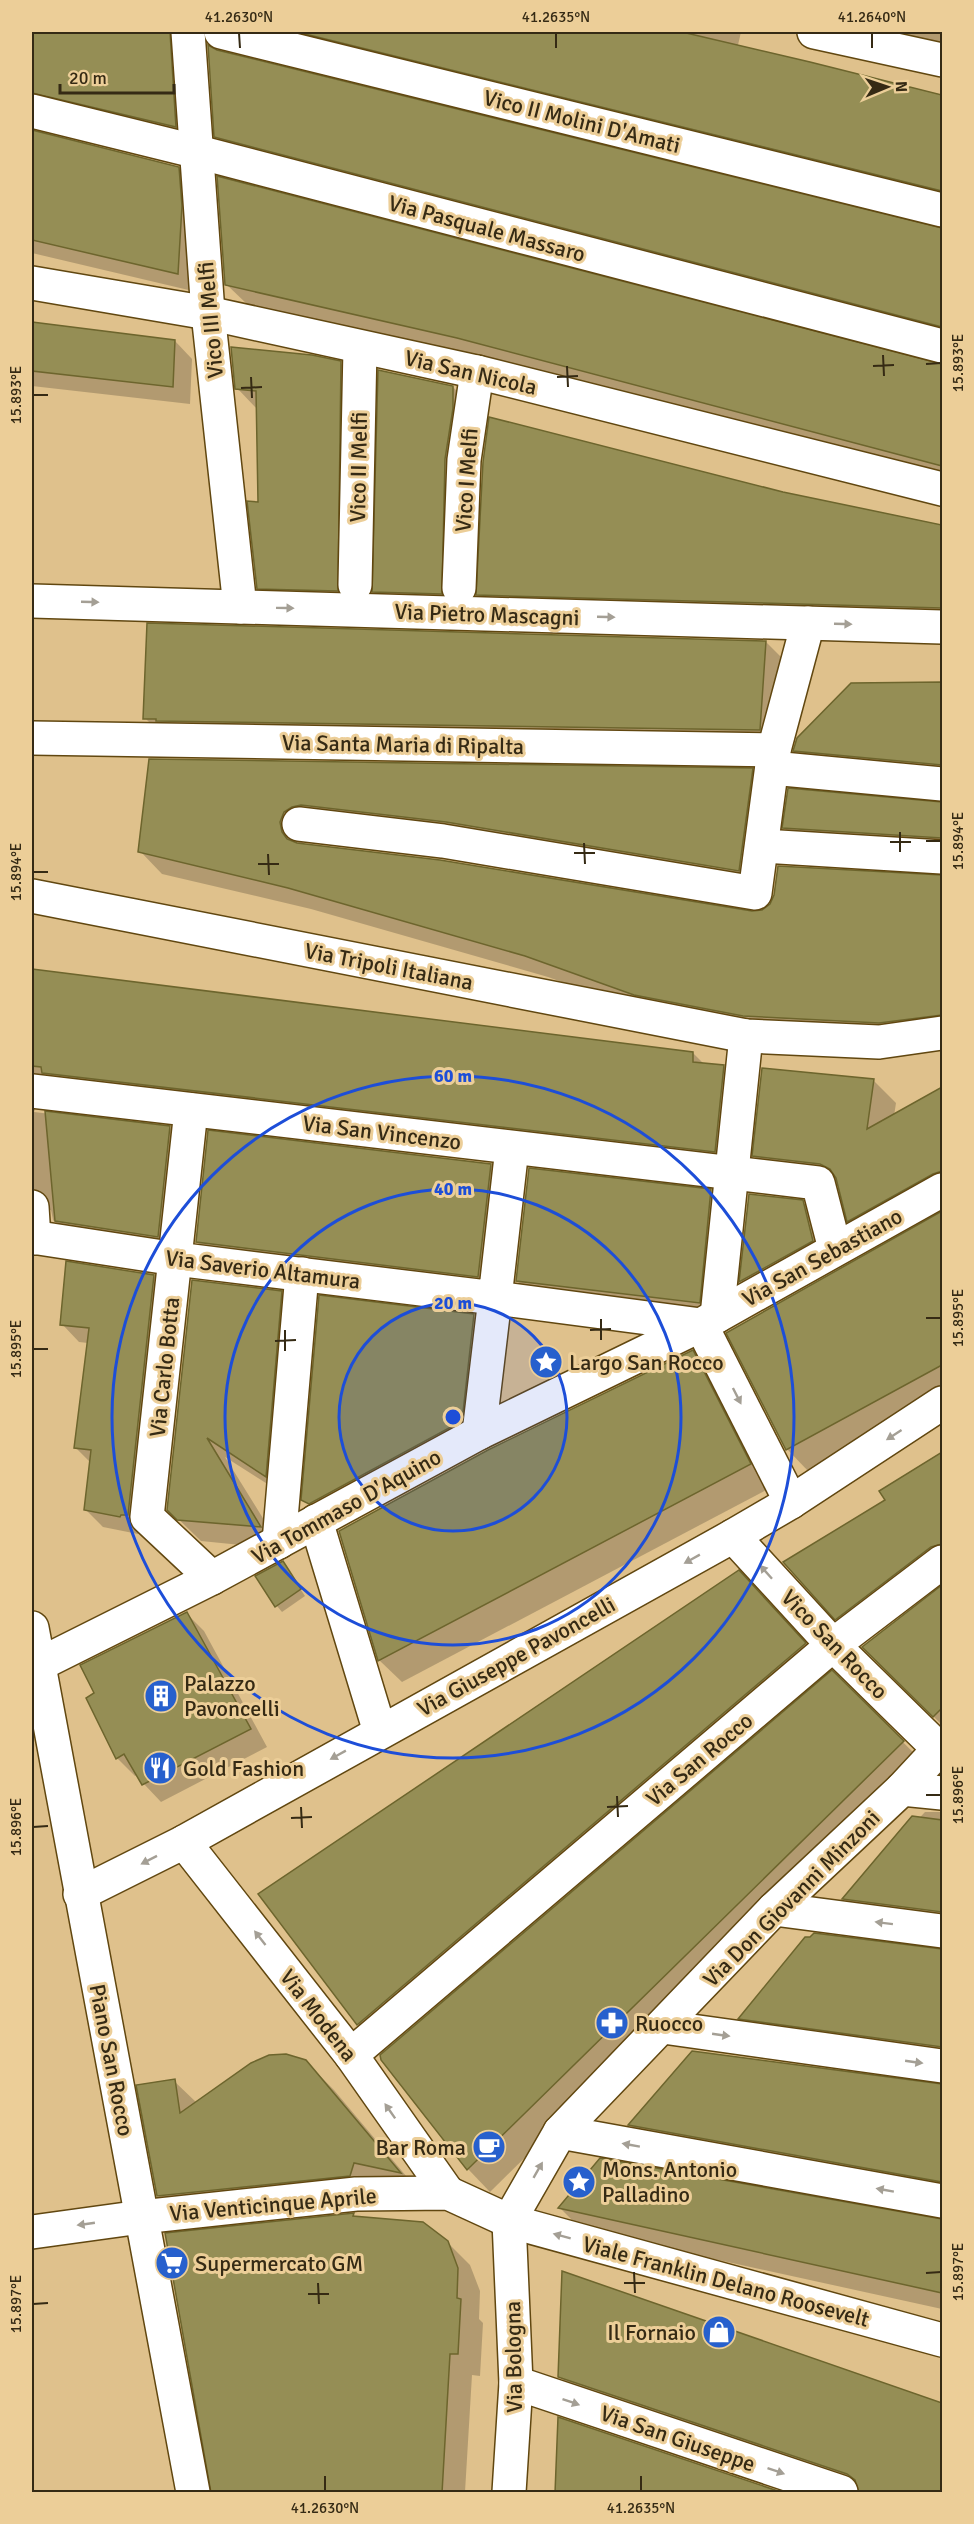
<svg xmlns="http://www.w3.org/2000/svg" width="974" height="2524" viewBox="0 0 974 2524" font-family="Signika,sans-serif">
<rect width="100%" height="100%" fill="#dfc18c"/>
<g fill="#0003">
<polygon points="32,32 144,32 169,37 188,57 194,145 32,127 32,132 178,168 197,187 197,292 32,253"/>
<polygon points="220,32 741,32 738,45 942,96 942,207"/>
<polygon points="818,32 942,32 942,52"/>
<polygon points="216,136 942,230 942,342 238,159"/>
<polygon points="226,284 942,366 942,481 249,306"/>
<polygon points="32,324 175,341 192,359 190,404 32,386"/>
<polygon points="340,363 363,385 360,613 281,610 258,588 258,410 237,388"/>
<polygon points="453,387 470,405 459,611 391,609 373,591"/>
<polygon points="783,494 942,526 942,629 500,617 477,594"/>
<polygon points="766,642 787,663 780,751 166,739 145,718"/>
<polygon points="852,684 942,684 942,785 817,773 795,751"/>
<polygon points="151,760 752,770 774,792 761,893 306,834 302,845 752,913 942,877 942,1039 658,1017 548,977 311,909 162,874 140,851"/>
<polygon points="940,804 942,804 942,858 806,850 784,828"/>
<polygon points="32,970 693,1053 704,1064 724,1066 745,1087 736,1173 38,1101 34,1112 170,1128 191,1149 179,1258 75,1242 53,1220 51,1210 43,1212 32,1236"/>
<polygon points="874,1081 896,1103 894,1116 942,1089 942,1203 871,1243 849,1221 840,1186 776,1178 754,1156"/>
<polygon points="491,1165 513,1188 500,1299 220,1264 197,1242"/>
<polygon points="711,1191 733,1213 722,1324 540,1303 517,1281"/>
<polygon points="750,1195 802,1202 815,1214 825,1253 753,1293 741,1281"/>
<polygon points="942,1213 942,1399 809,1472 787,1449 728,1333"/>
<polygon points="154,1276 171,1294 146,1532 138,1532 138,1534 103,1527 85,1509 91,1463 76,1448 88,1343 79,1342 62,1324"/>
<polygon points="281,1292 303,1315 288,1497 225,1457 282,1549 201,1541 168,1509"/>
<polygon points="473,1316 496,1338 483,1444 326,1522 303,1499"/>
<polygon points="692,1352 715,1374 772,1487 402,1682 379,1660"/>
<polygon points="942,1454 942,1577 859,1641 836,1619 887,1500 881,1492"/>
<polygon points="283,1563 305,1596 282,1612 277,1606"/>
<polygon points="942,1587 942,1725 864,1647"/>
<polygon points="761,1594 827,1666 380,2047 358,2024 260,1894"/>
<polygon points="186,1613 204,1631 267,1747 161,1802 144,1784 138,1774 135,1776 117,1758"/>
<polygon points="832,1672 925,1764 490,2192 468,2169 382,2059"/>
<polygon points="925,1812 942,1812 942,1931 866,1921 844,1899"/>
<polygon points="940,1951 942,1951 942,2066 762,2040 740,2018"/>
<polygon points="305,2061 334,2090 427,2201 187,2225 158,2196 174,2081 197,2103"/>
<polygon points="939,2086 942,2086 942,2199 652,2147 630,2125"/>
<polygon points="560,2208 942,2221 942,2309 582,2230"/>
<polygon points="354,2215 358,2218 447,2242 470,2265 480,2291 479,2319 483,2323 480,2376 472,2375 465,2492 213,2492 166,2235"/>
<polygon points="563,2273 942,2404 942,2492 860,2492 582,2399 560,2377"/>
</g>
<g fill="#958e55" stroke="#6d652d" stroke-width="1.5">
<polygon points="32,32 170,32 176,127 32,93"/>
<polygon points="297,32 682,32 810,62 942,95 942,191"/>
<polygon points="208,45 217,50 942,228 942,327 214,137"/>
<polygon points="32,130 179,167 182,206 178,274 32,240"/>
<polygon points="217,176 942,364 942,466 457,338 225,285"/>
<polygon points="32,322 175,340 173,387 32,371"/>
<polygon points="231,347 312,355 341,361 338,591 257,589 247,501 258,502 256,391 235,389"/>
<polygon points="378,370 453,386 453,408 445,459 442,594 372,592"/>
<polygon points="489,417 783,492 942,525 942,608 476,595 483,462"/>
<polygon points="147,623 766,641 760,730 156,721 156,719 143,719"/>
<polygon points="942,682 942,765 793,751 797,738 851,683"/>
<polygon points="149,759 753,768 739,871 446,822 301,805 292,807 284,812 280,822 282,832 287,839 297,843 440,860 752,911 762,910 770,904 774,895 778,866 942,875 942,1015 879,1023 743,1016 634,995 525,956 288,888 138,852"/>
<polygon points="788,788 942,802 942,838 782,828"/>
<polygon points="32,969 693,1052 693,1062 724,1065 715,1152 42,1073 41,1067 32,1066"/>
<polygon points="762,1068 874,1079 867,1129 942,1087 942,1171 933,1174 847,1222 836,1178 830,1169 820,1164 752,1156"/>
<polygon points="45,1111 170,1126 158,1237 55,1221"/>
<polygon points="208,1130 491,1164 478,1277 196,1242"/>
<polygon points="529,1168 711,1189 700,1303 516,1281"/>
<polygon points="749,1194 803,1200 813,1241 739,1282"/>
<polygon points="942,1211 942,1365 786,1450 726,1333"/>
<polygon points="66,1261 154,1275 128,1515 121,1515 120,1517 84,1510 91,1450 74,1448 89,1328 60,1325"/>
<polygon points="192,1280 282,1291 266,1477 207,1438 261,1527 177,1520 167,1510"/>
<polygon points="319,1295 474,1314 462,1421 309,1504 301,1500"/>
<polygon points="693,1350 751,1464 378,1661 339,1531 488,1450"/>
<polygon points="942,1452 942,1544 931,1547 835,1620 783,1562 885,1500 879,1491"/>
<polygon points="283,1561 301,1589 275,1607 255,1576"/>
<polygon points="739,1570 806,1643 357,2025 258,1894"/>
<polygon points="942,1585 942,1708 933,1717 862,1647"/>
<polygon points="187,1612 251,1729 142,1785 124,1754 116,1759 86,1698 94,1693 80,1665"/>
<polygon points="832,1670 904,1741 467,2170 381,2060 380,2055"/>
<polygon points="912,1816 942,1820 942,1912 842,1899"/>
<polygon points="814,1933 942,1949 942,2047 738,2019 805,1937 810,1937"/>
<polygon points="692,2051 942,2084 942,2182 628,2125"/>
<polygon points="286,2054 306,2060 401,2173 354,2163 350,2176 157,2196 136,2085 175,2079 180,2113 251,2063 269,2055"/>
<polygon points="600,2158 942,2219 942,2293 558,2208"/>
<polygon points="354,2213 353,2216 423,2222 448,2241 458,2268 457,2298 461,2299 458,2354 450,2354 442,2493 211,2493 165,2233"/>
<polygon points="562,2271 942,2403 942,2493 859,2493 855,2480 847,2474 558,2377"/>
<polygon points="558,2417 784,2493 555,2493"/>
</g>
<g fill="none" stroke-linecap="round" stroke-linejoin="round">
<defs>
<g id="minor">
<polyline points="188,32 208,313 240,607"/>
<polyline points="221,32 942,210"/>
<polyline points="814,32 942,60"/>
<polyline points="32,111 198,152 942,346"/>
<polyline points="32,283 208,313 477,372 942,489"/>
<polyline points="355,585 360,348"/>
<polyline points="459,588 464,460 477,372"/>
<polyline points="32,738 774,750"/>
<polyline points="772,768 942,784"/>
<polyline points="299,824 443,841 755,893 774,750 808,623"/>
<polyline points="763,846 942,857"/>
<polyline points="32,896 746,1036 879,1042 942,1033"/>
<polyline points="32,1091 818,1183 835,1249"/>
<polyline points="191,1110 147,1517 212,1578"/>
<polyline points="32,1207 34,1238"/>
<polyline points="32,1237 176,1259 495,1298 512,1148"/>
<polyline points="717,1316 746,1036"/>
<polyline points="701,1325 495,1298 479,1433 701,1325 942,1190"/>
<polyline points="701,1325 791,1502"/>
<polyline points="316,1521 380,1732"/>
<polyline points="733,1536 833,1645 939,1749"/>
<polyline points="279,1542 302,1274"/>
<polyline points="38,1665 212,1578 479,1433"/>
<polyline points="902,1789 942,1793"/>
<polyline points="184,1842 351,2055 448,2193"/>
<polyline points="80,1894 184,1842 733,1536 791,1502 942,1403"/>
<polyline points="774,1909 942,1931"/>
<polyline points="663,2027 942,2066"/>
<polyline points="351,2055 833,1645 942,1562"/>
<polyline points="560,2132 942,2201"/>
<polyline points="509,2221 560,2132 774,1909 902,1789 942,1746"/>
<polyline points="516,2383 841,2492"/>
</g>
<g id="tertiary">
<polyline points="32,601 942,627"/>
<polyline points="32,1628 193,2492"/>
<polyline points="509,2221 516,2383 509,2492"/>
<polyline points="32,2232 141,2217 356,2194 448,2193 509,2221 942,2340"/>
</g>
</defs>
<use href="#minor" stroke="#614710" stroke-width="36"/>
<use href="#tertiary" stroke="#614710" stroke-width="36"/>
<use href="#minor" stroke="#fff" stroke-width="33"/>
<use href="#tertiary" stroke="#fff" stroke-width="33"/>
</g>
<defs><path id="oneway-solid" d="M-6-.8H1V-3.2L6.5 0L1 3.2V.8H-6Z" transform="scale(1.5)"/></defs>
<g fill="#a49f95">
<use href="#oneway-solid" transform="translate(90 602) rotate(2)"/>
<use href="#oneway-solid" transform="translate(285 608) rotate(1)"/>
<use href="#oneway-solid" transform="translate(606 617) rotate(2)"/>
<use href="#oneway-solid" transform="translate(843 624) rotate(2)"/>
<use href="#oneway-solid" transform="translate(737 1396) rotate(63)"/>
<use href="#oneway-solid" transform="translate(894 1435) rotate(147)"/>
<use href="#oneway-solid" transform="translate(692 1559) rotate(151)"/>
<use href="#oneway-solid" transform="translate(766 1572) rotate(-132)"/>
<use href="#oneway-solid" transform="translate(338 1755) rotate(151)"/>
<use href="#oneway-solid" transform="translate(149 1860) rotate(153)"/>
<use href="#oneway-solid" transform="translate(884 1923) rotate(-173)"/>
<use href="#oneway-solid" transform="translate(260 1938) rotate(-128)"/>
<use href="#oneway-solid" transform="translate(721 2035) rotate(8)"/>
<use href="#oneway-solid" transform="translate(914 2062) rotate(8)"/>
<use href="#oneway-solid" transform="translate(390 2111) rotate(-125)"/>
<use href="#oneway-solid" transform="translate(631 2145) rotate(-170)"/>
<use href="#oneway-solid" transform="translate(538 2170) rotate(-60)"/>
<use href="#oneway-solid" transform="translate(885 2190) rotate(-170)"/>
<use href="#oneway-solid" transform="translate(86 2224) rotate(172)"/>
<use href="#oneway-solid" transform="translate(562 2236) rotate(-165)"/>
<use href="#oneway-solid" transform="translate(571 2402) rotate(19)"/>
<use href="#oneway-solid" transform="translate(776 2471) rotate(19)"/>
</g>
<path fill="none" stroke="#352a14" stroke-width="2" d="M 239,33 L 240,48M 556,33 L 556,48M 872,33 L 872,48M 883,355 L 884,376M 926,364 L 941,363M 567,366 L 568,387M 873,366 L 894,365M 251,377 L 252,398M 557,377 L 578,376M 241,388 L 262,387M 33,395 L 48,395M 900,832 L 900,852M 926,841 L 941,841M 890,842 L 911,842M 584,843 L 585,864M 574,853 L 595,853M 268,854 L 269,875M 258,864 L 279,864M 33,872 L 48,872M 926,1318 L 941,1318M 601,1319 L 601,1340M 285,1330 L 285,1351M 590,1330 L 611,1329M 275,1341 L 296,1340M 33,1349 L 48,1349M 926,1795 L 941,1795M 617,1796 L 618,1817M 301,1807 L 302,1828M 607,1807 L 628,1806M 291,1818 L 312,1817M 33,1827 L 48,1826M 634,2272 L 635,2293M 926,2273 L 941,2272M 318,2283 L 319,2304M 624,2283 L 645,2283M 308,2294 L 329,2294M 33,2304 L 48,2303M 325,2476 L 325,2491M 641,2476 L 641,2491"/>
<circle cx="453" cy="1417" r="114" fill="#1d4ed8" fill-opacity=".12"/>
<g fill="none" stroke="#1d4ed8" stroke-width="3">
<circle cx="453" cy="1417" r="114"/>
<circle cx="453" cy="1417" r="228"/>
<circle cx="453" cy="1417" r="341"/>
</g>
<defs>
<symbol id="sight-disc" viewBox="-11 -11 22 22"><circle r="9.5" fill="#2760cd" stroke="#ecce98"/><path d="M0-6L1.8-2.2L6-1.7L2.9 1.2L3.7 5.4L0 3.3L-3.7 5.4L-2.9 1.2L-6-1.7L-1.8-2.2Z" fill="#fff"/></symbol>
<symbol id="building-disc" viewBox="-11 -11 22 22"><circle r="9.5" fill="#2760cd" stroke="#ecce98"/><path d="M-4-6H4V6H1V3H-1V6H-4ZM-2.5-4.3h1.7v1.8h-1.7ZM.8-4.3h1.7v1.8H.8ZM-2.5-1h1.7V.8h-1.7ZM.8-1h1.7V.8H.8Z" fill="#fff"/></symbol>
<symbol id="restaurant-disc" viewBox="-11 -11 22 22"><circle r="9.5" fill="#2760cd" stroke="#ecce98"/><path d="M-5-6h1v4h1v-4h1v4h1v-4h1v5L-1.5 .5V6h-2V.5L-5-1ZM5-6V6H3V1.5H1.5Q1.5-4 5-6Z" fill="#fff"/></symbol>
<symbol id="pharmacy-disc" viewBox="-11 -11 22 22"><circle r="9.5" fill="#2760cd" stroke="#ecce98"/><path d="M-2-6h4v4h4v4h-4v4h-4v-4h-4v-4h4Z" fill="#fff"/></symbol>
<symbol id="cafe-disc" viewBox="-11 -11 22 22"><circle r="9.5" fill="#2760cd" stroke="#ecce98"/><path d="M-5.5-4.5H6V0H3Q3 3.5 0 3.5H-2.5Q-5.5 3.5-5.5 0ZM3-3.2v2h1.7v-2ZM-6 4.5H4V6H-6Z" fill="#fff"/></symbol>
<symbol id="supermarket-disc" viewBox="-11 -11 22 22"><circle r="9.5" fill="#2760cd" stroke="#ecce98"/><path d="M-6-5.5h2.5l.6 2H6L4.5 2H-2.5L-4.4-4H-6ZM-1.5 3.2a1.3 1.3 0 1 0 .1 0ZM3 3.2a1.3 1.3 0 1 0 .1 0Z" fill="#fff"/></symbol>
<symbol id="shop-disc" viewBox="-11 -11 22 22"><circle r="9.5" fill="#2760cd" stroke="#ecce98"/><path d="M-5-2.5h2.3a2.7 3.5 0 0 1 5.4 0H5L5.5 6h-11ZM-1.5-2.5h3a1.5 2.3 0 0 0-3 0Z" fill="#fff"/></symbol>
</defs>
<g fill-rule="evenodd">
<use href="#sight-disc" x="527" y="1343" width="38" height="38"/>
<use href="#building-disc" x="142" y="1677" width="38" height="38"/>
<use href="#restaurant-disc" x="141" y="1749" width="38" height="38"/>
<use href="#pharmacy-disc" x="593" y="2004" width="38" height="38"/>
<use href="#cafe-disc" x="470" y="2128" width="38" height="38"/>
<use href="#sight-disc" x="560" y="2163" width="38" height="38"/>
<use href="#supermarket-disc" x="153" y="2244" width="38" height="38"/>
<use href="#shop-disc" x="700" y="2313" width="38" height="38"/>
</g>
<g text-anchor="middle" stroke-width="6" stroke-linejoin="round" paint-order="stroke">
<g font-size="22" fill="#352a14" stroke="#ecce98">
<text transform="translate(582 121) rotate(14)" y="8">Vico II Molini D'Amati</text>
<text transform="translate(487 228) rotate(15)" y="8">Via Pasquale Massaro</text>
<text transform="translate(210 320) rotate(-95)" y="8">Vico III Melfi</text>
<text transform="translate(471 372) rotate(13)" y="8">Via San Nicola</text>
<text transform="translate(358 467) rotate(-89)" y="8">Vico II Melfi</text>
<text transform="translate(466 480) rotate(-86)" y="8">Vico I Melfi</text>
<text transform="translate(487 614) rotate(2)" y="8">Via Pietro Mascagni</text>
<text transform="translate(403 744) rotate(1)" y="8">Via Santa Maria di Ripalta</text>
<text transform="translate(389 966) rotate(11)" y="8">Via Tripoli Italiana</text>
<text transform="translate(382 1132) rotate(7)" y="8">Via San Vincenzo</text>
<text transform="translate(822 1257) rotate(-29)" y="8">Via San Sebastiano</text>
<text transform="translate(263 1269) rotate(7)" y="8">Via Saverio Altamura</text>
<text transform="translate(164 1367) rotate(-84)" y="8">Via Carlo Botta</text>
<text transform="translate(346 1506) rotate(-29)" y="8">Via Tommaso D'Aquino</text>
<text transform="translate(835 1644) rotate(46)" y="8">Vico San Rocco</text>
<text transform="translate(516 1656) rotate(-29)" y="8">Via Giuseppe Pavoncelli</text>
<text transform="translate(699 1759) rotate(-40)" y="8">Via San Rocco</text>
<text transform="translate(791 1898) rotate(-45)" y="8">Via Don Giovanni Minzoni</text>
<text transform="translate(319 2015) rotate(52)" y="8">Via Modena</text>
<text transform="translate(112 2060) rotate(79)" y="8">Piano San Rocco</text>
<text transform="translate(273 2204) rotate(-5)" y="8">Via Venticinque Aprile</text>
<text transform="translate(726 2281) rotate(15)" y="8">Viale Franklin Delano Roosevelt</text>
<text transform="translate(513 2357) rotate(-91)" y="8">Via Bologna</text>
<text transform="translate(678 2438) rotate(19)" y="8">Via San Giuseppe</text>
</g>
<g font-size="22" fill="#352a14" stroke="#ecce98" text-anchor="start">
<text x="569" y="1370">Largo San Rocco</text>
<text x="184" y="1691">Palazzo<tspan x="184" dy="25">Pavoncelli</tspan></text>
<text x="183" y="1776">Gold Fashion</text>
<text x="635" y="2031">Ruocco</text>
<text x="466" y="2155" text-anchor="end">Bar Roma</text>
<text x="602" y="2177">Mons. Antonio<tspan x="602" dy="25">Palladino</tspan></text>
<text x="195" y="2271">Supermercato GM</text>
<text x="696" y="2340" text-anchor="end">Il Fornaio</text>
</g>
</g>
<circle cx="453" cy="1417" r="9" fill="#1d4ed8" stroke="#ecce98" stroke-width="3"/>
<g font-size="18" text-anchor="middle" font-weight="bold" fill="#1d4ed8" stroke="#ecce98" stroke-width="6" stroke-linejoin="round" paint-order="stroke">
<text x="453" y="1082">60 m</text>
<text x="453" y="1195">40 m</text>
<text x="453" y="1309">20 m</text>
</g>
<rect width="974" height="2524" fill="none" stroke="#ecce98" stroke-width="66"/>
<g transform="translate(887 87) rotate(88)" stroke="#ecce98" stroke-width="4.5" paint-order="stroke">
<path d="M0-4.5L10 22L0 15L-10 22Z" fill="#352a14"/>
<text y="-9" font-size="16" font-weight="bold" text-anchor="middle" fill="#352a14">N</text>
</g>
<path d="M60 84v9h114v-9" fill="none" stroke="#352a14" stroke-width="3"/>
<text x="69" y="84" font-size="18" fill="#352a14" stroke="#ecce98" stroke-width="4.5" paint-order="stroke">20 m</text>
<rect x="33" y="33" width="908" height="2458" fill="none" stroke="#352a14" stroke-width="2"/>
<g font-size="15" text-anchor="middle" fill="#352a14">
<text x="239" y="22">41.2630°N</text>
<text x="556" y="22">41.2635°N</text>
<text x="872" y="22">41.2640°N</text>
<text transform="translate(958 363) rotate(-90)" y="5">15.893°E</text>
<text transform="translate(16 395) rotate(-90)" y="5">15.893°E</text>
<text transform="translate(958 841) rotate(-90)" y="5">15.894°E</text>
<text transform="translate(16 872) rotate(-90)" y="5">15.894°E</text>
<text transform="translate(958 1318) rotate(-90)" y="5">15.895°E</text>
<text transform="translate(16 1349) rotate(-90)" y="5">15.895°E</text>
<text transform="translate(958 1795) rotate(-90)" y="5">15.896°E</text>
<text transform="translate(16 1827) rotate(-90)" y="5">15.896°E</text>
<text transform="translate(958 2272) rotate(-90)" y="5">15.897°E</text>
<text transform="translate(16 2304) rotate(-90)" y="5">15.897°E</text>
<text x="325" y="2513">41.2630°N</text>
<text x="641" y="2513">41.2635°N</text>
</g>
</svg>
